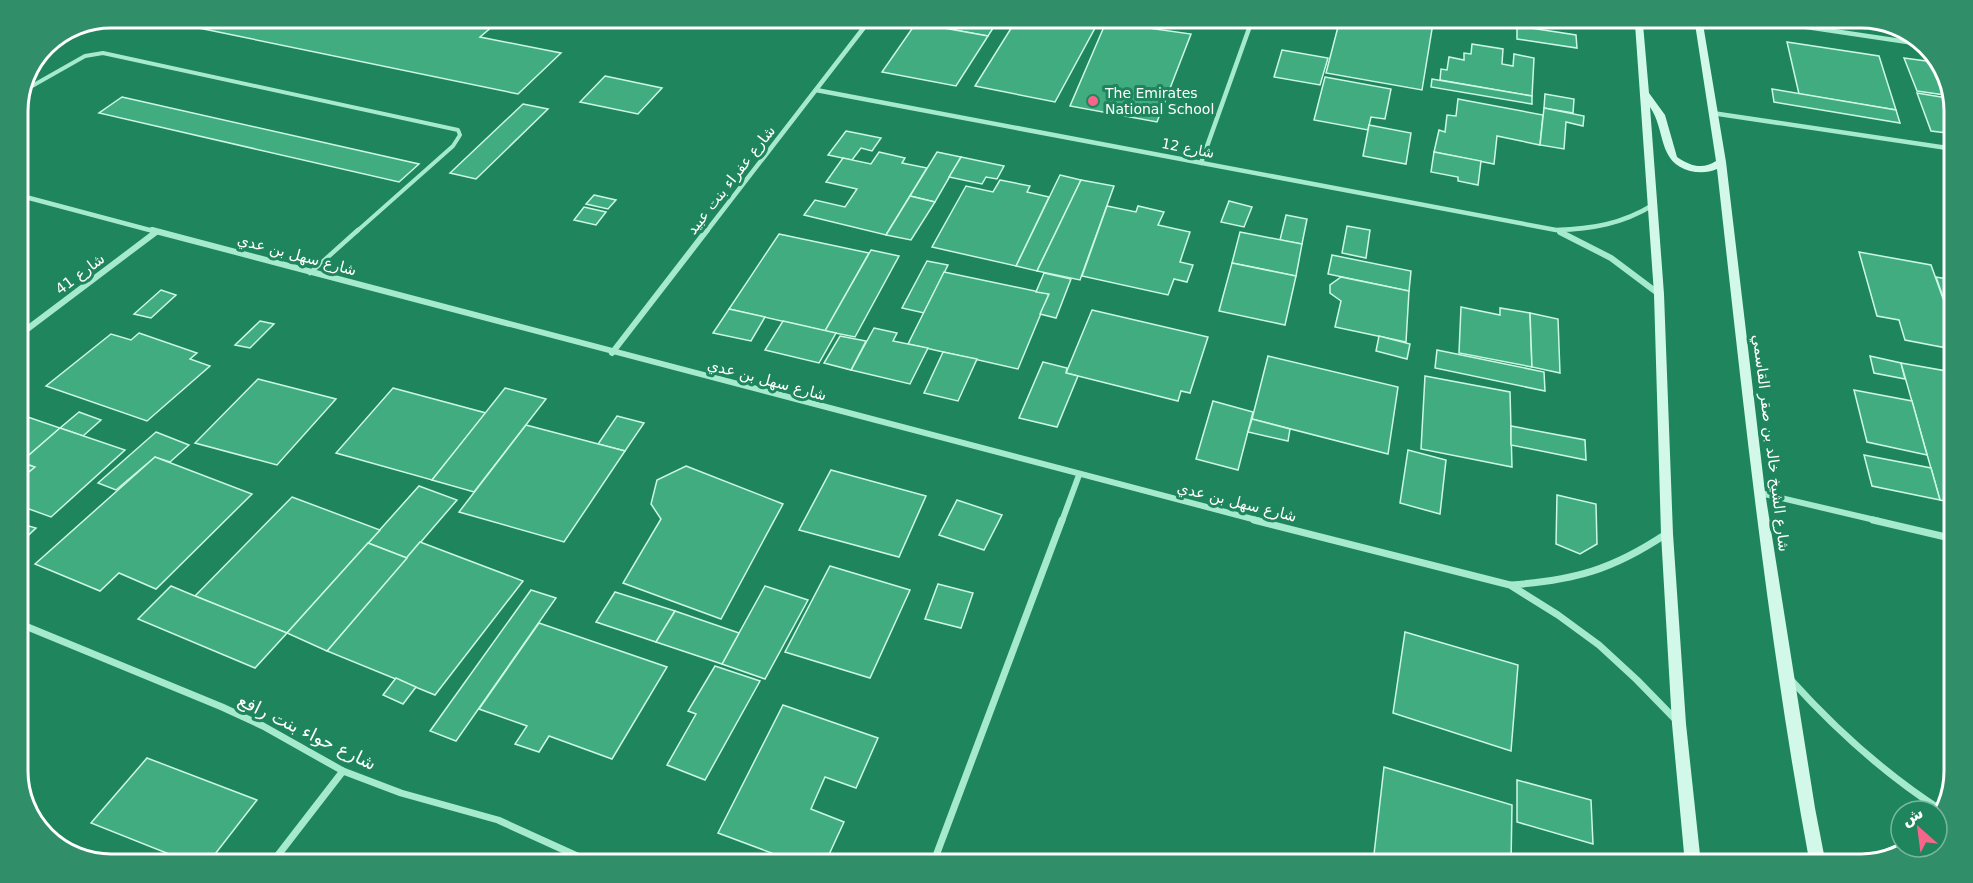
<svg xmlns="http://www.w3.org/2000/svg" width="1973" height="883" viewBox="0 0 1973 883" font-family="'DejaVu Sans','Noto Naskh Arabic',sans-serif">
<rect width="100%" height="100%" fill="#1e855c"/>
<g fill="#42ac81" stroke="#cbf8e5" stroke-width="1.5">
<polygon points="169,18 500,20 480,37 561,53 518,94 165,21"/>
<polygon points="918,21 997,22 988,36 916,23"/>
<polygon points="1015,22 1059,22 1095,28 1055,102 975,86"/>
<polygon points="1106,22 1191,34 1157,122 1070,106"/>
<polygon points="916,23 988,36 956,86 882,72"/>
<polygon points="1339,23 1433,23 1422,90 1326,73"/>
<polygon points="1517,26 1576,35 1577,48 1517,39"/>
<polygon points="1787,42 1879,56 1896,110 1799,94"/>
<polygon points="1472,44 1503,49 1502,64 1513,66 1514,54 1534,58 1532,96 1440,80 1441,69 1447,70 1449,57 1464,60 1464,53 1471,54"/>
<polygon points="1282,50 1328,58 1320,85 1274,77"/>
<polygon points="1904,58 1941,63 1952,96 1917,91"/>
<polygon points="605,76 662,88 638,114 580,102"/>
<polygon points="1325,77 1391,89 1385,119 1371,117 1368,130 1314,120"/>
<polygon points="1432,79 1532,96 1532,104 1431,87"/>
<polygon points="1772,89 1896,110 1900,123 1774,102"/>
<polygon points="1917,93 1953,99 1955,134 1931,131"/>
<polygon points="1545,94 1574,99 1573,113 1544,108"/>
<polygon points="122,97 419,164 399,182 99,113"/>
<polygon points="1458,99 1543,115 1540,145 1497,136 1494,164 1434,152 1439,130 1445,132 1447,115 1456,116"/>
<polygon points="523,104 548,109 476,179 450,173"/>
<polygon points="1544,108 1584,116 1583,126 1566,122 1564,149 1540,145"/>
<polygon points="1369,125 1411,133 1406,164 1363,156"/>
<polygon points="846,131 881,138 872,151 861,148 852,160 828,155"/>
<polygon points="879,152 905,158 902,163 927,168 886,235 804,215 815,200 845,207 857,189 826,182 843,158 871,164"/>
<polygon points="937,152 961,157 935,202 910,196"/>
<polygon points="1434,152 1481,161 1478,185 1458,181 1458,177 1431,172"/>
<polygon points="961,157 1004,166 997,179 986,177 982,184 949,177"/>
<polygon points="1060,175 1081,180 1037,271 1016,266"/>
<polygon points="1000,180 1030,186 1027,192 1049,197 1016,266 932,247 966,186 993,192"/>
<polygon points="1081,180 1114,186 1080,280 1037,271"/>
<polygon points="594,195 616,200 608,209 586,204"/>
<polygon points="910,196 935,202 911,240 886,235"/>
<polygon points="1229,201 1252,207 1244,227 1221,222"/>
<polygon points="1107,206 1136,212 1138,206 1164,212 1158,225 1190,232 1180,262 1193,265 1187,282 1174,279 1168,295 1082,276"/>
<polygon points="584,207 606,212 596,225 574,220"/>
<polygon points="1286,215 1307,219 1302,244 1280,240"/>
<polygon points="1347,226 1370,230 1366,258 1342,253"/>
<polygon points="1240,232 1302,244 1296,276 1232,263"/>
<polygon points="779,234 869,253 825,331 729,309"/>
<polygon points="871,250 899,256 855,337 825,331"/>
<polygon points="1859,252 1931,265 1953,326 1952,349 1905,340 1899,320 1877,316"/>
<polygon points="1332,255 1411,271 1409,291 1328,274"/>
<polygon points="927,261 948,265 924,313 902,308"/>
<polygon points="1232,263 1296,276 1285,325 1219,311"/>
<polygon points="944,272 1049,294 1018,369 908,344"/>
<polygon points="1044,273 1071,279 1056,318 1040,314 1049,294 1036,292"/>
<polygon points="1341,277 1409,291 1406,342 1335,327 1341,301 1330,293 1330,285"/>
<polygon points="1936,277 1953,280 1953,315 1949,314"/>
<polygon points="161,290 176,295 151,318 134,314"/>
<polygon points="1461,307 1500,315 1500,308 1530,313 1532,367 1459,353"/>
<polygon points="729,309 765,317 751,341 713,333"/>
<polygon points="1092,310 1208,337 1190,393 1181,391 1178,401 1066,373"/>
<polygon points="1530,313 1558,319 1560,373 1532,367"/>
<polygon points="260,321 274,324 250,348 235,345"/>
<polygon points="783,321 836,333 819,363 765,350"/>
<polygon points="874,328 897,333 893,341 928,348 910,384 851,370"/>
<polygon points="139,333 197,353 190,359 210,366 147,421 46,386 111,334 131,340"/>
<polygon points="840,336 866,341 851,370 824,363"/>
<polygon points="1379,336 1410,344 1407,359 1376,351"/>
<polygon points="1437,350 1544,372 1545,391 1435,368"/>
<polygon points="943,352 977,359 958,401 924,393"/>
<polygon points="1268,356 1398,387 1388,454 1252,419"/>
<polygon points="1870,356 1901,363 1905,379 1874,373"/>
<polygon points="1043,362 1067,368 1066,373 1078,376 1057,427 1019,418"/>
<polygon points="1901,363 1952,372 1951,503 1940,500"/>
<polygon points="1425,376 1510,392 1512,467 1421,449"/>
<polygon points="258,379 336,399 277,465 195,443"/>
<polygon points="393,388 486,413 432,480 336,453"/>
<polygon points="505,388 546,399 474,492 432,480"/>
<polygon points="1854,390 1912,401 1927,455 1867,442"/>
<polygon points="1213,401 1253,412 1238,470 1196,459"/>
<polygon points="79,412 101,420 83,436 60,428"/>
<polygon points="19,414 60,428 21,462 35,467 18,481"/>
<polygon points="617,416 644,423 625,451 598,444"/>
<polygon points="1252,419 1290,429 1288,441 1248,432"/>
<polygon points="526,425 625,451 564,542 459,512"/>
<polygon points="1511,426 1585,440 1586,460 1511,445"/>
<polygon points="60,428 125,450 51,517 18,505 18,481 35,467 21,462"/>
<polygon points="156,432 189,445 170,462 155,457 116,490 98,483"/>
<polygon points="1408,450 1446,460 1440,514 1400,503"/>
<polygon points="1864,455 1931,468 1940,500 1872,486"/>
<polygon points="155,457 252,494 156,589 119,573 100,591 35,564"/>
<polygon points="686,466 783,504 721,619 623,583 661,519 651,504 657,480"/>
<polygon points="831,470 926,496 899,557 799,530"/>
<polygon points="419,486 457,500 407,558 368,543"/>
<polygon points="1557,495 1596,504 1597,544 1580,554 1556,544"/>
<polygon points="292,497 380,530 287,633 195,596"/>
<polygon points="957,500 1002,515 984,550 939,535"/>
<polygon points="18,523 36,528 18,545"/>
<polygon points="420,542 523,581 435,695 327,651"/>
<polygon points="368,543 407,558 327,651 287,633"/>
<polygon points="830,566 910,590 870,678 785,652"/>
<polygon points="938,584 973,593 961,628 925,619"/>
<polygon points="171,586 195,596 287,633 255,668 138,619"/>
<polygon points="765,586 808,600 765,679 722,664"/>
<polygon points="531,590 556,598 456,741 430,731"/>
<polygon points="615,592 675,611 656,642 596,622"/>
<polygon points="675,611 739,633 722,664 656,642"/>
<polygon points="539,623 667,667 612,759 549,736 539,752 515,744 527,726 479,709"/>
<polygon points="1405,632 1518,665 1511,751 1393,713"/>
<polygon points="715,666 760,681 705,780 667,765 696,714 688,711"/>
<polygon points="396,678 416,687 403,704 383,695"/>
<polygon points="783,705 878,738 856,788 825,777 811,809 844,822 826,861 793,861 718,833"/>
<polygon points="147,758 257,800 212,858 179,858 91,823"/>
<polygon points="1384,767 1512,805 1511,864 1373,863"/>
<polygon points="1517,780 1591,800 1593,844 1517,822"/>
</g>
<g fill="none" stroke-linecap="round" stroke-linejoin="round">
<polyline stroke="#a6eace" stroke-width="4" points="25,90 85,56 103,53 458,130 460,135 453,146 356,232"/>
<polyline stroke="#a6eace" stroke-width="4.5" points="310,273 358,230"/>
<g stroke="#a6eace" stroke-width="4.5">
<polyline points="1793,25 1921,44"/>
<path d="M 816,90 L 1556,230 C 1592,229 1622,224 1653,205"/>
<polyline points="1712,113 1954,149"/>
<polyline points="1201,163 1251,23"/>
<polyline points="18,195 157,232"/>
<polyline points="706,232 869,21"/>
</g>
<g stroke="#a6eace" stroke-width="6">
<polyline points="152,230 1260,521"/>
<polyline points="1560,232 1611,258 1659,294"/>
<polyline points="18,336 156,232"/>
<polyline points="612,353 707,230"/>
<polyline points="1760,493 1879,521"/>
<polyline points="1062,521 1079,475"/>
</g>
<g stroke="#a6eace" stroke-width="7">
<polyline points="1254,520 1510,585 1558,615 1599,645 1637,680 1676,720"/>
<polyline points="1873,520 1950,538"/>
<path d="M 1511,585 C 1575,580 1612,570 1666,534"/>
<polyline points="18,623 222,707 263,726 343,771 401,793 498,820 586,860"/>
<path d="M 1791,680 C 1837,731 1886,775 1944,812"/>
<polyline points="275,859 343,771"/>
<polyline points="934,861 1062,520"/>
<polyline points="1855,865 1901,846"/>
</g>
<path fill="#d2f8e9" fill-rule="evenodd" d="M 1635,24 L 1643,24 L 1649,93 L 1665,115 L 1677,157 C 1690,166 1703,170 1716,161 L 1695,24 L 1703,24 L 1726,162 L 1765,492 L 1815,808 L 1826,865 L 1810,865 C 1767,635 1743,401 1717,169 C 1708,173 1699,173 1690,171 C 1657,162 1666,130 1650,107 L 1664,294 L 1673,534 L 1686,724 L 1701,864 L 1685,864 L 1672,724 L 1661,534 L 1654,294 Z"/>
</g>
<circle fill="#f9658a" stroke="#1e855c" stroke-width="2" cx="1093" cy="101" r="6"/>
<g text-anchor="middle" stroke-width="6" stroke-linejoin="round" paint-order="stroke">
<g font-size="14" fill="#fff" stroke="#1e855c" text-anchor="start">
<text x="1105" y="98">The Emirates<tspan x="1105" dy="16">National School</tspan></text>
</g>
<g font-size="14" fill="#fff" stroke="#1e855c">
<text transform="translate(1188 148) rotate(11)" y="5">شارع 12</text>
</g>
<g font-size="15" fill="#fff" stroke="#1e855c">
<text transform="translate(731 180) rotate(-52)" y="5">شارع عفراء بنت عبيد</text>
<text transform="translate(297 255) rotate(15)" y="5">شارع سهل بن عدي</text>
<text transform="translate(80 274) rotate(-37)" y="5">شارع 41</text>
<text transform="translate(767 380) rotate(15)" y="5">شارع سهل بن عدي</text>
<text transform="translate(1771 443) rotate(83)" y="5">شارع الشيخ خالد بن صقر القاسمي</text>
<text transform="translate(1237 502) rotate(14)" y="5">شارع سهل بن عدي</text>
</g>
<g font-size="18" fill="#fff" stroke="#1e855c">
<text transform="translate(307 732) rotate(26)" y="6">شارع حواء بنت رافع</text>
</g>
</g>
<path d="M0 0H1973V883H0ZM111 28H1861A83 83 0 0 1 1944 111V771A83 83 0 0 1 1861 854H111A83 83 0 0 1 28 771V111A83 83 0 0 1 111 28Z" fill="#308f69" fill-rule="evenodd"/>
<path fill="none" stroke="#fff" stroke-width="3" d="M111 28H1861A83 83 0 0 1 1944 111V771A83 83 0 0 1 1861 854H111A83 83 0 0 1 28 771V111A83 83 0 0 1 111 28Z"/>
<g transform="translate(1919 829) rotate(332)"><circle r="28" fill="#1e855c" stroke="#78b69d" stroke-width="1.5"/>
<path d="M0-4.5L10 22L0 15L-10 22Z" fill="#f9658a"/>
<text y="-9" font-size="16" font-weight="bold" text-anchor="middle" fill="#ffffff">ش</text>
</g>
</svg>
